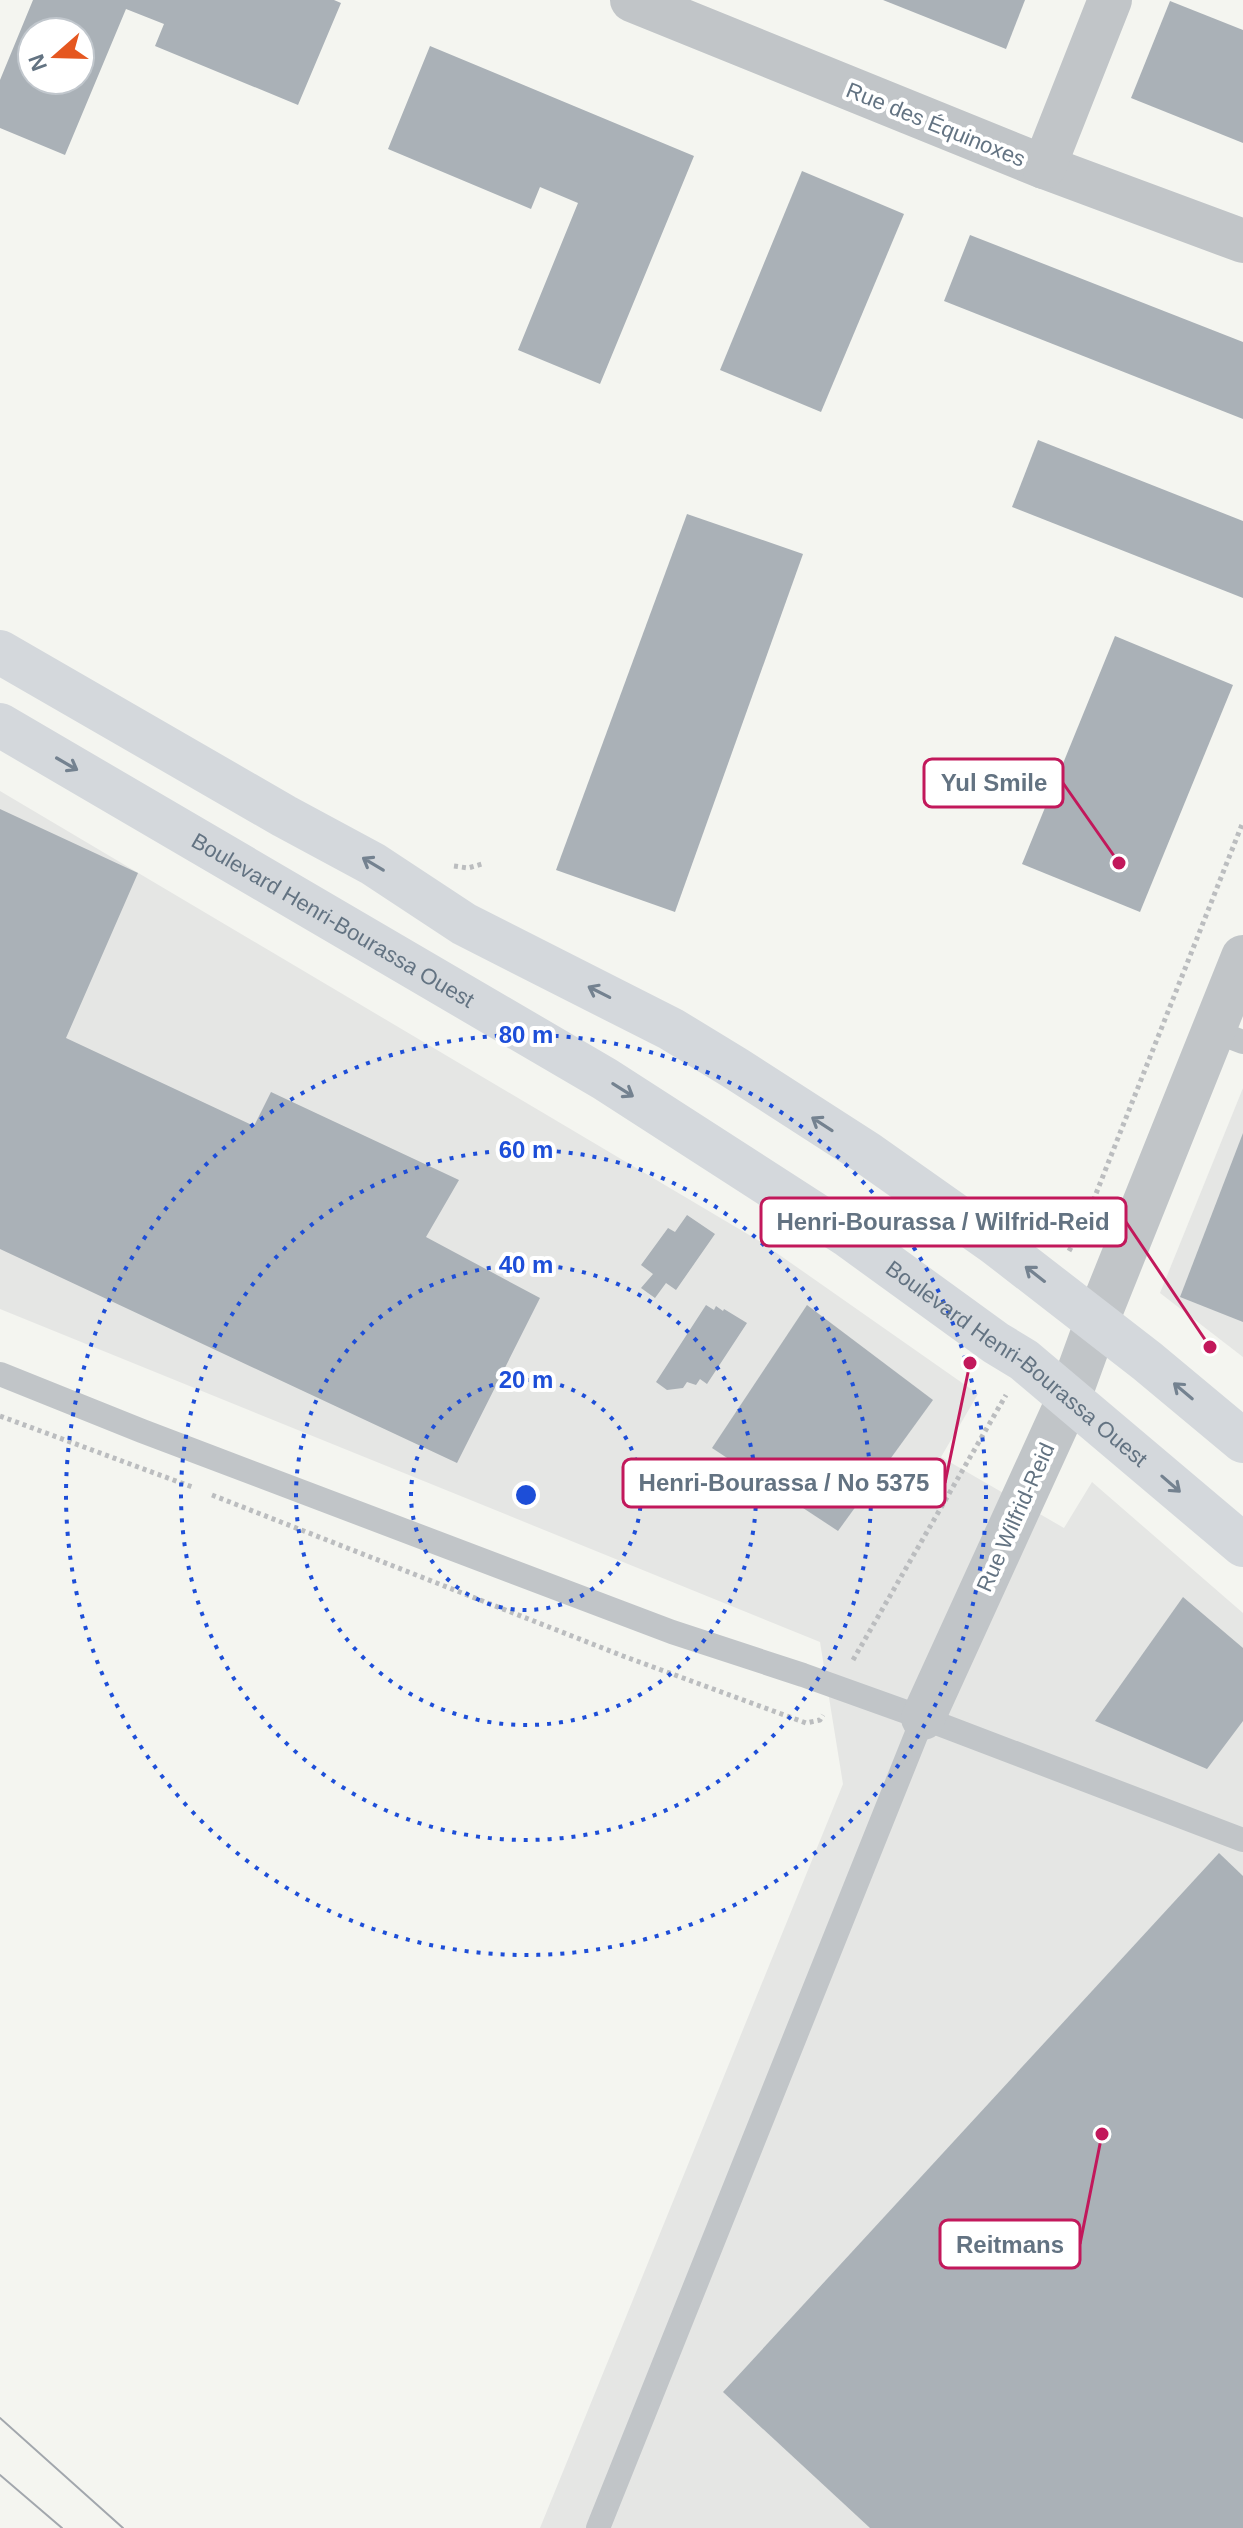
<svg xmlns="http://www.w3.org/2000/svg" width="1243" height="2528" viewBox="0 0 1243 2528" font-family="Arial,sans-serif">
<rect width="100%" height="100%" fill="#f4f5f0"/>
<g fill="#e5e6e4">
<polygon points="0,791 761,1242 978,1394 941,1457 1064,1528 1092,1482 1243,1613 1243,2528 540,2528 843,1784 820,1642 0,1309"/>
<polygon points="1243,1088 1243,1357 1160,1293"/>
</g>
<g fill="#aab1b7" fill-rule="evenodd">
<path d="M 33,0 L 334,0 L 341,3 L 298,105 L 155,46 L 164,24 L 126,9 L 65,155 L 0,128 L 0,80 ZM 32,32 L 80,32 L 80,80 L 32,80 Z"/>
<polygon points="883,0 1025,0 1006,49"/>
<polygon points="1170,1 1243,30 1243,143 1131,98"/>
<polygon points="430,46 694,156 600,384 518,350 578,203 540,187 531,209 388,149"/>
<polygon points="802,171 904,214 821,412 720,370"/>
<polygon points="970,235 1243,342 1243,419 944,301"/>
<polygon points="1038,440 1243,521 1243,598 1012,507"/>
<polygon points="687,514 803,554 675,912 556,870"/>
<polygon points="1115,636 1233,685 1140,912 1022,864"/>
<polygon points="0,809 138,873 66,1038 254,1126 271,1092 459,1180 426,1237 540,1298 457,1463 0,1249"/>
<polygon points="1243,1133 1243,1322 1180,1297"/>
<polygon points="687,1215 715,1234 676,1290 666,1283 655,1298 641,1288 653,1274 641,1265 668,1228 675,1232"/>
<polygon points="706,1305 714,1310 716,1306 723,1311 724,1309 747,1323 707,1384 700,1379 696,1385 687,1382 683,1388 667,1390 656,1382"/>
<polygon points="807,1305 933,1400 838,1531 712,1448"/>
<polygon points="1183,1597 1243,1648 1243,1721 1207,1769 1095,1721"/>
<polygon points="1219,1853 1243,1876 1243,2528 870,2528 723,2392"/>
</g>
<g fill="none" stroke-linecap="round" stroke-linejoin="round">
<g stroke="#bbbdbf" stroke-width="5" stroke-dasharray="4 4" stroke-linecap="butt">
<polyline points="454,866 468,868 482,864"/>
<polyline points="1069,1251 1084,1224 1243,822"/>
<polyline points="0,1416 195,1488"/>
<polyline points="212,1495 623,1656 806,1723 820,1720 823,1715"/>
<polyline points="853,1660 1006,1395"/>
</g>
<g stroke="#c1c5c8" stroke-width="24">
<polyline points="1214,1031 1243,1042"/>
<polyline points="0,1374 142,1431 672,1632 803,1675 923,1718 1243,1840"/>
<polyline points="598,2528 923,1718"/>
</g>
<g stroke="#c1c5c8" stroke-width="44">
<polyline points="632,0 1044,167 1243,241"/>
<polyline points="1044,167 1110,0"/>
<polyline points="923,1718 1069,1398 1097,1321 1243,957"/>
</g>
<g stroke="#d4d8dc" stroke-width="44">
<polyline points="0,652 284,816 373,864 464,924 671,1029 735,1068 867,1153 996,1244 1147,1361 1243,1441"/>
<path id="s1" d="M 0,725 L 605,1079 L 847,1235 L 996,1343 L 1024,1360 L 1243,1545"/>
</g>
<g stroke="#a2a7ad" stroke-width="2">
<polyline points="0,2418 123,2528"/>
<polyline points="0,2475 62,2528"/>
</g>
</g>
<defs><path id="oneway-shaft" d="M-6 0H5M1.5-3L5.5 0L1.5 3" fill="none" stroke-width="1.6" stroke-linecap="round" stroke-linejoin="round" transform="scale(2)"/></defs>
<g stroke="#748290">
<use href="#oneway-shaft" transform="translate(67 764) rotate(30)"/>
<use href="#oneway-shaft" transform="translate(373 864) rotate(-149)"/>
<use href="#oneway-shaft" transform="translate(599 992) rotate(-153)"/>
<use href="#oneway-shaft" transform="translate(623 1090) rotate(32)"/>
<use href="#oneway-shaft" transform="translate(822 1124) rotate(-147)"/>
<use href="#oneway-shaft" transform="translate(1035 1274) rotate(-142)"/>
<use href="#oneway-shaft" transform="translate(1183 1391) rotate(-140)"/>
<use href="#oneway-shaft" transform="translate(1171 1484) rotate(41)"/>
</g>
<g fill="none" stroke="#1d4ed8" stroke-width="4" stroke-dasharray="4 8">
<circle cx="526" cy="1495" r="115"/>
<circle cx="526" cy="1495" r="230"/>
<circle cx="526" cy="1495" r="345"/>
<circle cx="526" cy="1495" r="460"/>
</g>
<g text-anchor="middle" stroke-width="8" stroke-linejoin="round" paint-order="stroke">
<g font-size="22" fill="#637382" stroke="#fff">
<text transform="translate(936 124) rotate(22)" y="8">Rue des Équinoxes</text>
<text dy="8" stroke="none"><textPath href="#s1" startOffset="386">Boulevard Henri-Bourassa Ouest</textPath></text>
<text dy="8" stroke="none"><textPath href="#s1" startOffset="1202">Boulevard Henri-Bourassa Ouest</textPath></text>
<text transform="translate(1015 1517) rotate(-66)" y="8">Rue Wilfrid-Reid</text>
</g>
</g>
<circle cx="526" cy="1495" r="12" fill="#1d4ed8" stroke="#fff" stroke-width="4"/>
<g font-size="24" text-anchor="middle" font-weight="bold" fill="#1d4ed8" stroke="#fff" stroke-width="8" stroke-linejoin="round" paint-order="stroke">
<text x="526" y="1043">80 m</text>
<text x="526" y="1158">60 m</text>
<text x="526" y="1273">40 m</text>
<text x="526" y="1388">20 m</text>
</g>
<path fill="none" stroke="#c2185b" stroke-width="3" d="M1119 863L1063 783M1210 1347L1126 1222M970 1363L945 1483M1102 2134L1080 2244"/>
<g fill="#c2185b" stroke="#fff" stroke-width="3">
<circle cx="1119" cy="863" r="8"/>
<circle cx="1210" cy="1347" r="8"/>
<circle cx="970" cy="1363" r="8"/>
<circle cx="1102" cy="2134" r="8"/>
</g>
<g fill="#fff" stroke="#c2185b" stroke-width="3">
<rect x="924" y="759" width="139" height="48" rx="8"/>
<rect x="761" y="1198" width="365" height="48" rx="8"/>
<rect x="623" y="1459" width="322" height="48" rx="8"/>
<rect x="940" y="2220" width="140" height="48" rx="8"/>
</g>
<g font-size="24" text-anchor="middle" font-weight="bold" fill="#637382">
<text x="994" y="791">Yul Smile</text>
<text x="943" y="1230">Henri-Bourassa / Wilfrid-Reid</text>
<text x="784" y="1491">Henri-Bourassa / No 5375</text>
<text x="1010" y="2253">Reitmans</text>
</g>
<g transform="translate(56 56) rotate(250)"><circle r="38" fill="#ffffff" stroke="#c1c7cd" stroke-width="2"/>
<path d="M0-6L14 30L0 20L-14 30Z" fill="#e55720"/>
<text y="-12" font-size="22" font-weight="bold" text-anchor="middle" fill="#637382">N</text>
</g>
</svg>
